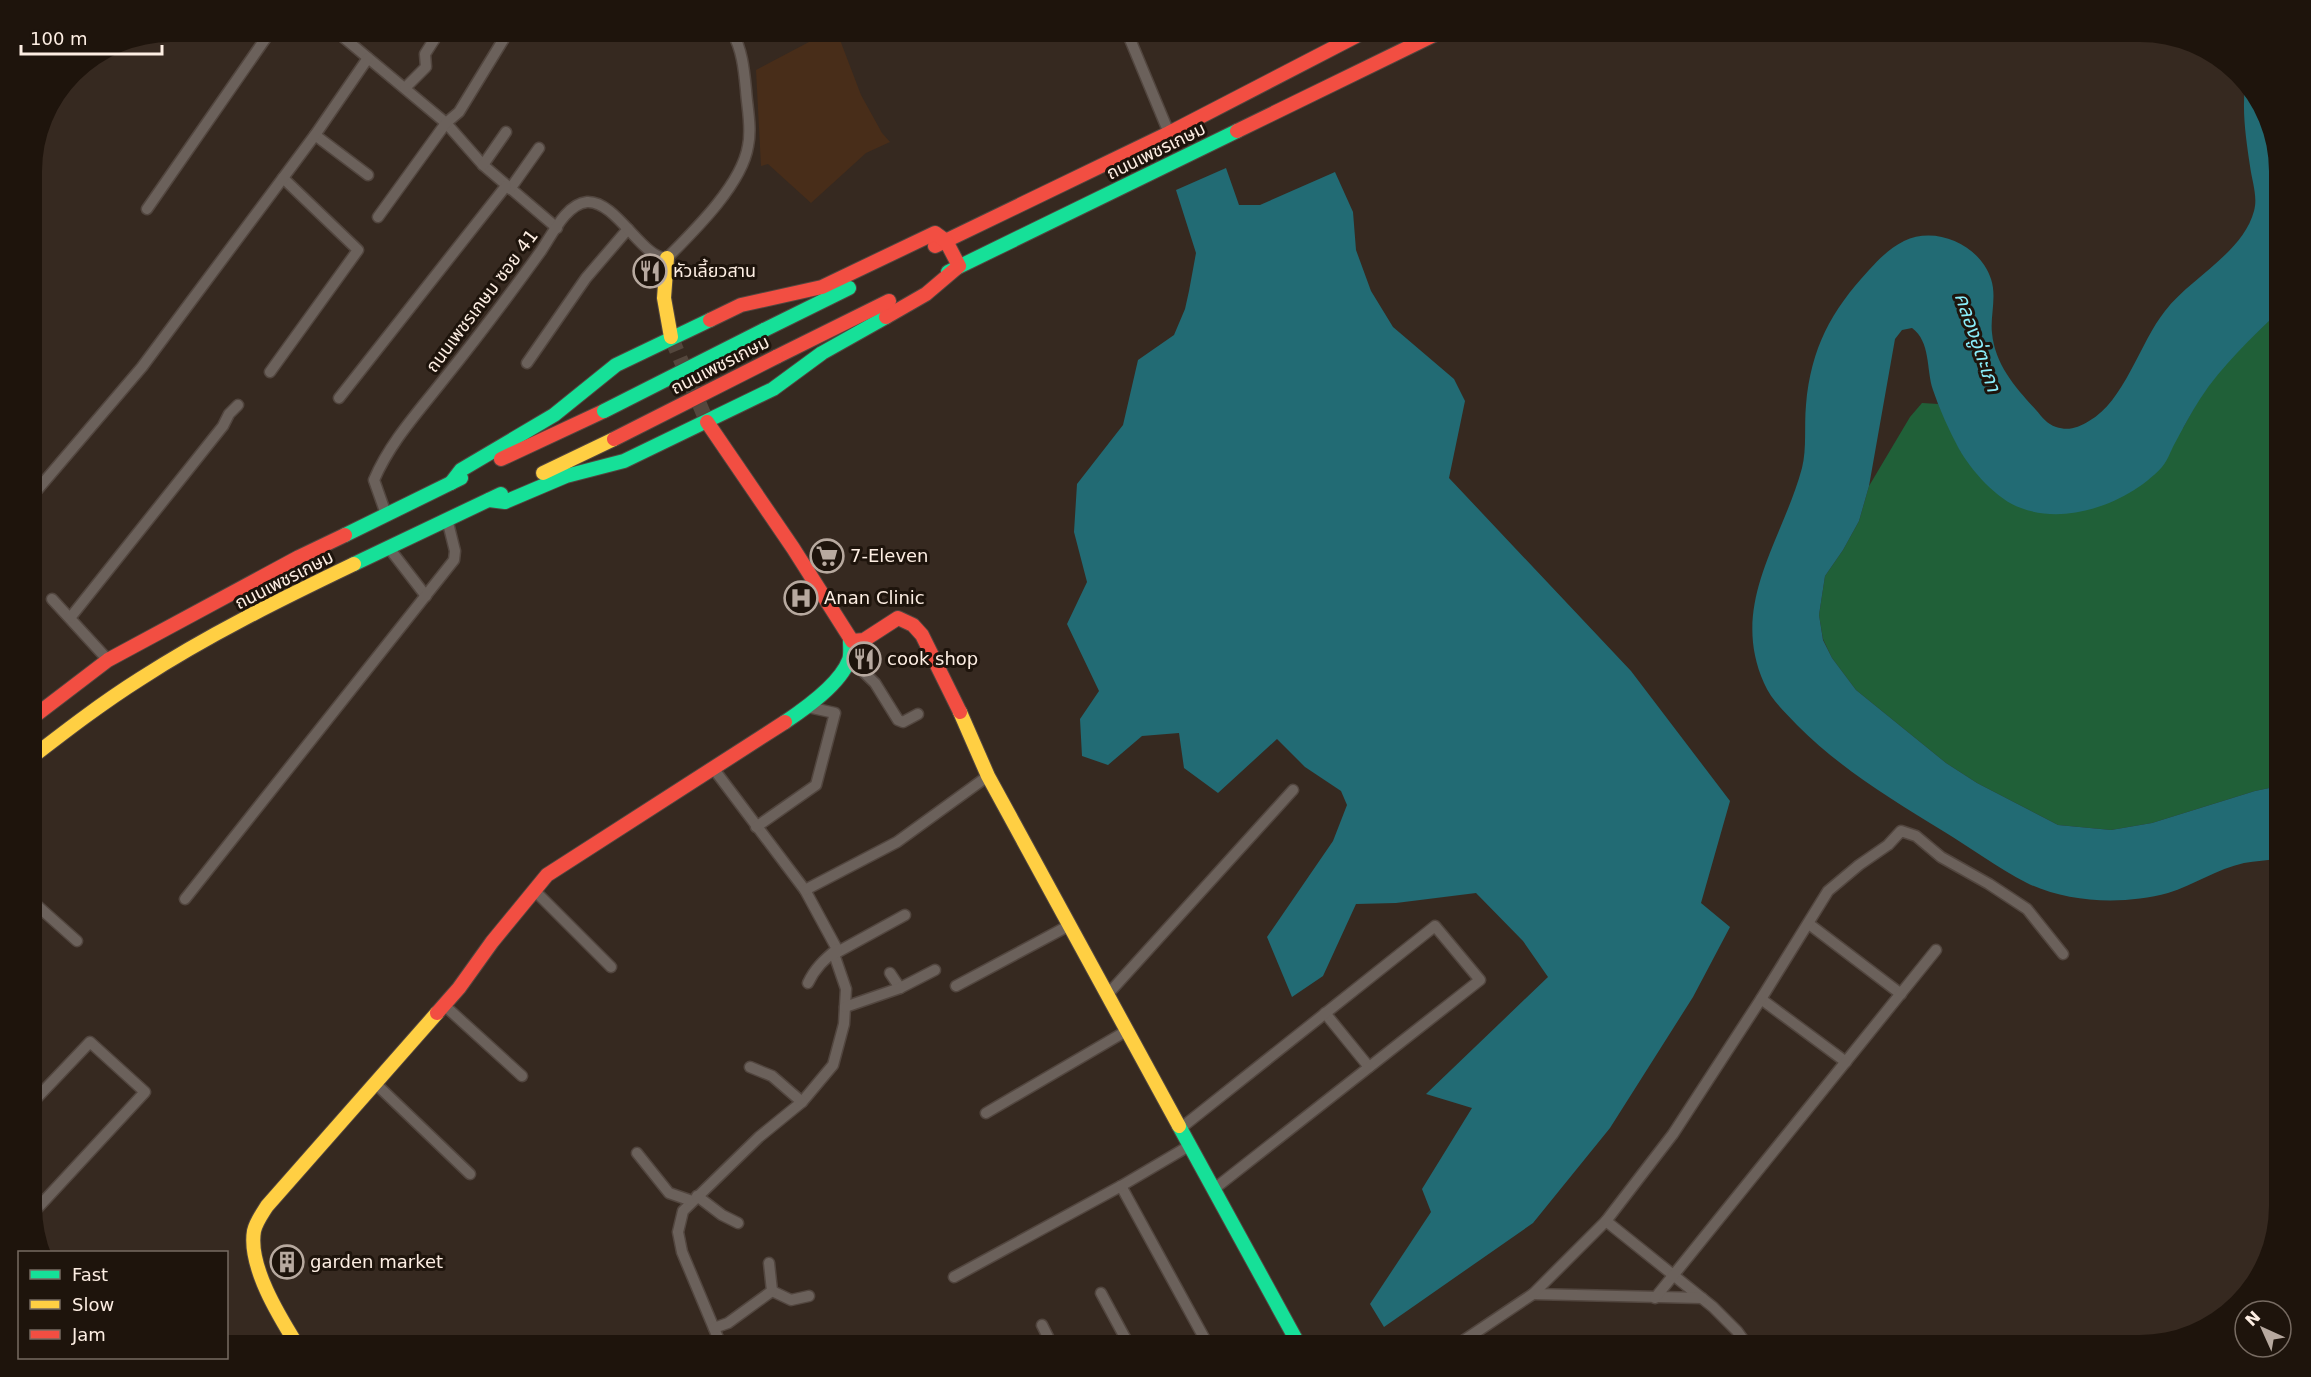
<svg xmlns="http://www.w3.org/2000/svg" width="2311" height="1377" viewBox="0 0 2311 1377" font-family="'DejaVu Sans','Noto Sans Thai',sans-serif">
<rect width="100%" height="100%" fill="#362920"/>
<polygon fill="#482d19" points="828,32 837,32 861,95 882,133 890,142 866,153 811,203 768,164 761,166 756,70"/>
<polygon fill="#206038" points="2279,311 2279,786 2255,791 2152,823 2111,830 2058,825 1977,783 1946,763 1856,690 1832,658 1823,639 1819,615 1825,576 1843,550 1859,521 1869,486 1910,417 1922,403 1938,404 1961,452 2183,428 2199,399 2226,362"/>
<g fill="#226b74">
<path d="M 2245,86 L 2261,101 L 2279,162 L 2279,311 C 2250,340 2223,364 2200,399 C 2191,413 2183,428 2175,443 C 2171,450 2168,460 2162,467 C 2130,502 2068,526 2021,508 C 1997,500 1971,470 1959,449 C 1949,430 1940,411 1933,390 C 1926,369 1931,342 1912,328 L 1902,330 L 1895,339 L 1869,486 L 1859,521 L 1843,550 L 1825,576 L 1819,615 L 1823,640 L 1832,658 L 1856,690 L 1946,763 L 1977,783 L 2058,825 L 2111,830 L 2152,823 L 2255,791 L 2279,786 L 2279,859 C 2268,860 2255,861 2244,863 C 2217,869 2194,885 2168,893 C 2124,905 2068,903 2027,883 C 1998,868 1971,848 1943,831 C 1891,799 1841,769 1797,725 C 1785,712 1771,700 1764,683 C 1729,604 1782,542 1802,468 C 1807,448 1804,426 1806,405 C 1811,348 1831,311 1869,270 C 1879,259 1890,248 1904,241 C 1936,225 1980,245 1991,279 C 1997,297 1990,316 1992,333 C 1995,365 2016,388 2036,410 C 2042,417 2047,424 2056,427 C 2068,431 2078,428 2089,421 C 2124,402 2140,342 2165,311 C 2190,278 2243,253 2254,211 C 2258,197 2252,181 2250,166 C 2246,139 2242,113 2245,86 Z"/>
<polygon points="1226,168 1239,205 1260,205 1335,172 1353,212 1356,250 1371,291 1393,327 1454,379 1465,401 1449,478 1631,671 1730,801 1701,903 1730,927 1693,997 1610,1128 1533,1223 1384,1327 1370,1304 1431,1212 1422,1189 1472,1108 1426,1094 1548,977 1523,941 1476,893 1396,903 1356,904 1323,976 1292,997 1267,937 1333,841 1347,805 1341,791 1305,767 1277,739 1218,793 1184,768 1179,733 1142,736 1108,765 1082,756 1080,719 1099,691 1067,624 1087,582 1074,532 1077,484 1123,425 1138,360 1174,335 1185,309 1189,291 1196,253 1176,190"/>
</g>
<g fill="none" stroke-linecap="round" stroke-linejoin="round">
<polyline stroke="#54473d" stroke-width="15" stroke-dasharray="15 8" stroke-linecap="butt" points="671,337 707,422"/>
<defs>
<g id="street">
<polyline points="337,32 446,123 483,165 557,228"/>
<polyline points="1127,32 1169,133"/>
<polyline points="405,88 426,67 425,54 439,32"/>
<polyline points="315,135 368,175"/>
<polyline points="483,165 506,132"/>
<polyline points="510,189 539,148"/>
<polyline points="147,209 270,32"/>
<polyline points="378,217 446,123 459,112 508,32"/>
<polyline points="527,363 586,278 628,229"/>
<polyline points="270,372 358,250 283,178"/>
<polyline points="339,398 506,186"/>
<polyline points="32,496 142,367 315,135 368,58"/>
<path d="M 386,514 L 374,480 C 390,442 419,411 444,379 C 478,337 510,294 541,251 C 552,235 566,204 587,202 C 616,200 643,260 667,258 C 695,230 742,184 748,146 C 752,128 747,107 746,90 C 744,69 742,49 732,32"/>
<polyline points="389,548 426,596"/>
<polyline points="52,599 108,660"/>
<polyline points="70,618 223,426 229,414 238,405"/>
<polyline points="850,659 875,683 898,720 903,722 918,714"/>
<polyline points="713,768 805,890 837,949 834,954 846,989 844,1024 833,1065 802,1102 759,1137 683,1211 678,1232 682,1252 721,1345"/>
<polyline points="756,827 816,785 835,713 808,707"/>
<polyline points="534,890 611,967"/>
<polyline points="805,890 897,842 988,776"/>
<polyline points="185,899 454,560 455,551 447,519"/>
<polyline points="32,901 77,941"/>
<polyline points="1809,924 1901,994"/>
<polyline points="834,954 905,915"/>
<polyline points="890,973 900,988"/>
<path d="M 808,983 C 815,968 824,960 837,949"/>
<polyline points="956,986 1070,925"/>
<polyline points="1108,994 1293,790"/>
<polyline points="1761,999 1846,1062"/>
<polyline points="444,1005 522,1076"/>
<polyline points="845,1007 900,988 935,970"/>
<polyline points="1325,1013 1369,1067"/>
<polyline points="750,1067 772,1076 802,1102"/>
<polyline points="375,1083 470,1174"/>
<polyline points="32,1103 90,1042 145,1092 32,1214"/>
<polyline points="986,1113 1128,1030"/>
<polyline points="1181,1128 1435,926 1480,980 1214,1189"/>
<polyline points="637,1153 669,1193 692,1201"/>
<polyline points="1121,1186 1208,1345"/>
<polyline points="697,1196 722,1215 738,1223"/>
<polyline points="1606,1221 1713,1307 1737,1331 1747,1345"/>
<polyline points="954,1277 1121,1186 1189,1146"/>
<polyline points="772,1291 791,1300 809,1296"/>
<polyline points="1101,1293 1129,1345"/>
<polyline points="1533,1294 1702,1298"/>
<polyline points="1655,1298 1936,950"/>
<polyline points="1042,1325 1052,1345"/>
<polyline points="714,1328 728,1323 772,1291 769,1263"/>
<polyline points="226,1344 296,1345"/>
<polyline points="1457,1345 1533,1294 1606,1221 1673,1134 1761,999 1828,891 1859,865 1888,845 1901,831 1916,836 1941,857 1989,884 2027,909 2063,954"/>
</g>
<g id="fast">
<polyline points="948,272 1237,131"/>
<polyline points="764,330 849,288"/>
<polyline points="451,483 461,470 554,415 616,365 710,320"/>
<polyline points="489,500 505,502 566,476 624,461 773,389 822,353 886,317"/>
<polyline points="345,535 461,478"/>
<polyline points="354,564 501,494"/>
<path d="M 785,722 C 806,708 840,684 849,660 C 851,655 850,647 850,641"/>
<polyline points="1179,1126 1299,1345"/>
</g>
<g id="slow">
<polyline points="667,258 664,298 671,337"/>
<polyline points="543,473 614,439"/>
<polyline points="960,712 988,776 1179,1126"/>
<path d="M 32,757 C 67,730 102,703 140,679 C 208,635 281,599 354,564"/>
<path d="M 297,1345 C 279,1316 248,1266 254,1231 C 256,1222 262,1214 267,1206 L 437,1013"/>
</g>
<g id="jam">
<polyline points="1237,131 1440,32"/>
<polyline points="935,246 1169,133 1364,32"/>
<polyline points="710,320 741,305 822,287 935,233 946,241 959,266 926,294 886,317"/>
<polyline points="776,357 889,301"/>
<polyline points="707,422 793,548 852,641 864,640 898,618 913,625 922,635 960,712"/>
<polyline points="501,459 604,411"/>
<polyline points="32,718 108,660 299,557 345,535"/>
<polyline points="437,1013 459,988 492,942 547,875 785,722"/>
</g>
</defs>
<use href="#street" stroke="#52463f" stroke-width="13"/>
<use href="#fast" stroke="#52463f" stroke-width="16"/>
<use href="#slow" stroke="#52463f" stroke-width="16"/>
<use href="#jam" stroke="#52463f" stroke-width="16"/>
<use href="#street" stroke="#6b615b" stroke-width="10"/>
<use href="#fast" stroke="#16e098" stroke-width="14"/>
<use href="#slow" stroke="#ffcf43" stroke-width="14"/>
<use href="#jam" stroke="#f24e42" stroke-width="14"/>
<defs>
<polyline id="fast-bridge" points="604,411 764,330"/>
<polyline id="jam-bridge" points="614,439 776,357"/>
</defs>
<use href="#fast-bridge" stroke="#52463f" stroke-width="16" stroke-linecap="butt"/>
<use href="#jam-bridge" stroke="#52463f" stroke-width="16" stroke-linecap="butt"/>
<use href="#fast-bridge" stroke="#16e098" stroke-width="14"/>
<use href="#jam-bridge" stroke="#f24e42" stroke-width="14"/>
</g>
<defs>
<symbol id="restaurant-ring" viewBox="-11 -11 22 22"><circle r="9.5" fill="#1e140c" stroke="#b7a99f" stroke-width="1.5"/><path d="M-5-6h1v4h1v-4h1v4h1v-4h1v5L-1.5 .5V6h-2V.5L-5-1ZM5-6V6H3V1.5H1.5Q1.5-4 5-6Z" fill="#b7a99f"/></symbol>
<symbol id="supermarket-ring" viewBox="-11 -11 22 22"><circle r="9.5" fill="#1e140c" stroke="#b7a99f" stroke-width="1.5"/><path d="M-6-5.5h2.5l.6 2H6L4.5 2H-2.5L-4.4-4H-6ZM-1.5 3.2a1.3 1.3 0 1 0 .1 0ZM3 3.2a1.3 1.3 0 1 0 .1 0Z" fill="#b7a99f"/></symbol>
<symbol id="hospital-ring" viewBox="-11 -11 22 22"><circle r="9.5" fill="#1e140c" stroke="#b7a99f" stroke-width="1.5"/><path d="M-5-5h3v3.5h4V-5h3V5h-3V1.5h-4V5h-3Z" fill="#b7a99f"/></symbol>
<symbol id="building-ring" viewBox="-11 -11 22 22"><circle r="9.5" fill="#1e140c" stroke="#b7a99f" stroke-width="1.5"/><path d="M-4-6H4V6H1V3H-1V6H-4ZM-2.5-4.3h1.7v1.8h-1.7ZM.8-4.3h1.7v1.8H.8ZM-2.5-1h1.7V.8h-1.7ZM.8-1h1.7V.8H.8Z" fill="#b7a99f"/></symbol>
</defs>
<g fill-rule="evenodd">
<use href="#restaurant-ring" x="631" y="252" width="38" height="38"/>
<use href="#supermarket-ring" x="808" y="537" width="38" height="38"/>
<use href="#hospital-ring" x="782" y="579" width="38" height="38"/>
<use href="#restaurant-ring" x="845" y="640" width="38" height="38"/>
<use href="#building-ring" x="268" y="1243" width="38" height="38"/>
</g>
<g text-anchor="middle" stroke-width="6" stroke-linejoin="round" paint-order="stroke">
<g font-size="18" fill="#fdeee3" stroke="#1e140c">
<text transform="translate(1156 151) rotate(-26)" y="6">ถนนเพชรเกษม</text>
<text transform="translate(482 301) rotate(-53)" y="6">ถนนเพชรเกษม ซอย 41</text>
<text transform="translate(720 365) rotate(-27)" y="6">ถนนเพชรเกษม</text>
<text transform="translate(284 580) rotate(-27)" y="6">ถนนเพชรเกษม</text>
</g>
<g font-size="18" fill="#fdeee3" stroke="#1e140c" text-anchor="start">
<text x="673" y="277">หัวเลี้ยวสาน</text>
<text x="850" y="562">7-Eleven</text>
<text x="824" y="604">Anan Clinic</text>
<text x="887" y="665">cook shop</text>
<text x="310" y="1268">garden market</text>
</g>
<g font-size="20" font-style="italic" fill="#8aedfa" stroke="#1e140c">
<text transform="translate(1978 342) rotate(71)" y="7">คลองอู่ตะเภา</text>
</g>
</g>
<path d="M0 0H2311V1377H0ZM171 42H2140A129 129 0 0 1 2269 171V1206A129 129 0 0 1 2140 1335H171A129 129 0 0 1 42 1206V171A129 129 0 0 1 171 42Z" fill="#1e140c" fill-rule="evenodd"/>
<rect x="18" y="1251" width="210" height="108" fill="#1e140c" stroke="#776b62" stroke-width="1.5"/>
<rect x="30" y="1270" width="30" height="9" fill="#16e098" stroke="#776b62" stroke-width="1.5"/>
<text x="72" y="1281" font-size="18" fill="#fdeee3">Fast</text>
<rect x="30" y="1300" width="30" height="9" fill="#ffcf43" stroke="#776b62" stroke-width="1.5"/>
<text x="72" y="1311" font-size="18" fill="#fdeee3">Slow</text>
<rect x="30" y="1330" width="30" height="9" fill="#f24e42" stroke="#776b62" stroke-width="1.5"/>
<text x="72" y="1341" font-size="18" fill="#fdeee3">Jam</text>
<g transform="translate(2263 1329) rotate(315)"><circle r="28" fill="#1e140c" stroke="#776b62" stroke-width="1.5"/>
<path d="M0-4.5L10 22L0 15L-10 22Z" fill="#b7a99f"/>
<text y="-9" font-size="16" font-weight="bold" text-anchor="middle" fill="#fdeee3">N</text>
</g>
<path d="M21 45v9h141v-9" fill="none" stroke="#fdeee3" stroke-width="3"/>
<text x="30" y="45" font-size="18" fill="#fdeee3" stroke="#1e140c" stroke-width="4.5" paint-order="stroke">100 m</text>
</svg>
